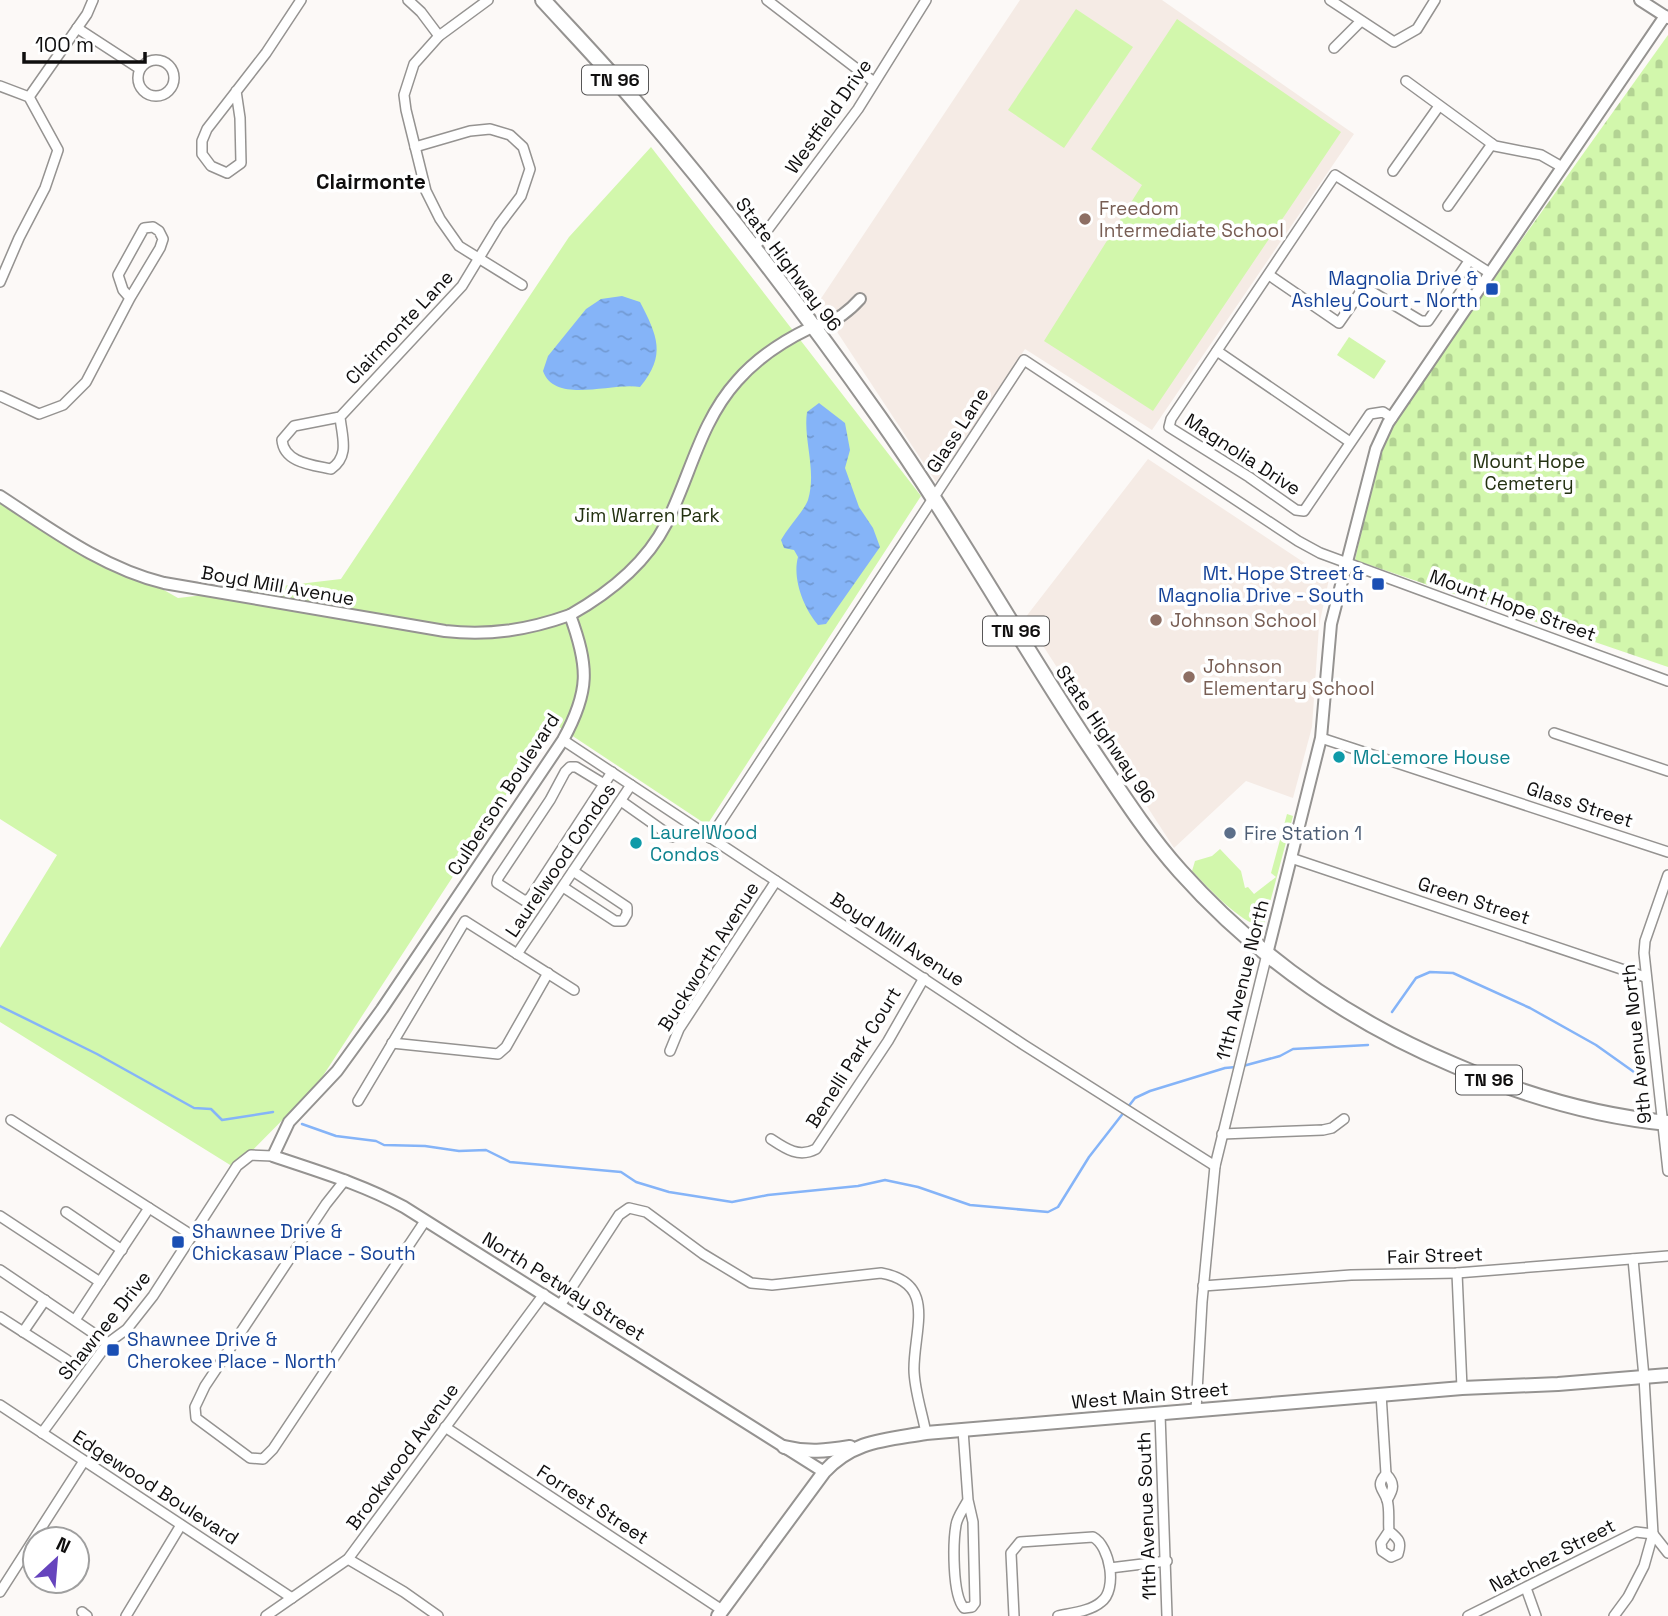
<svg xmlns="http://www.w3.org/2000/svg" width="1668" height="1616" viewBox="0 0 1668 1616" font-family="'Space Grotesk',sans-serif">
<defs>
<pattern id="cemetery-stones" width="16" height="16" patternUnits="userSpaceOnUse" patternTransform="scale(1.75)"><rect width="16" height="16" fill="#d2f7ac"/><path d="M2 7V4a2 2 0 0 1 4 0v3zM10 15v-3a2 2 0 0 1 4 0v3z" fill="#b3d393"/></pattern>
<pattern id="water-ripples" width="26" height="14" patternUnits="userSpaceOnUse" patternTransform="scale(1.75)"><rect width="26" height="14" fill="#85b4f8"/><path d="M2 4q2-2 4 0t4 0M15 11q2-2 4 0t4 0" fill="none" stroke="#729ad3"/></pattern>
</defs>
<rect width="100%" height="100%" fill="#fcf9f7"/>
<g fill="#f5ebe5">
<polygon points="1020,0 1162,0 1354,134 1152,430 1025,349 936,482 818,303"/>
<polygon points="1148,459 1329,579 1319,626 1312,727 1293,798 1246,781 1174,848 1025,618"/>
</g>
<g fill="#d2f7ac">
<polygon points="1076,9 1133,47 1064,148 1008,110"/>
<polygon points="1177,19 1341,132 1153,411 1044,341 1142,185 1091,149"/>
<polygon points="651,147 921,496 707,825 553,723 317,1085 235,1168 0,1022 0,948 57,855 0,819 0,497 178,598 341,579 569,237"/>
<polygon points="1349,337 1386,361 1374,379 1337,355"/>
<path d="M 1287,814 L 1293,816 L 1264,925 C 1245,929 1206,885 1192,871 L 1195,861 L 1212,856 L 1220,849 L 1241,871 L 1245,888 L 1248,887 L 1254,894 L 1276,877 L 1271,873 Z"/>
</g>
<polygon fill="url(#cemetery-stones)" points="1668,35 1668,667 1355,560 1383,434"/>
<g fill="url(#water-ripples)">
<path d="M 622,296 L 640,302 C 657,335 667,355 640,387 C 612,382 555,405 543,371 L 548,356 L 586,309 L 601,299 Z"/>
<path d="M 819,403 L 845,423 L 850,450 L 845,468 L 859,507 L 873,528 L 880,547 L 826,624 L 818,625 C 804,609 792,579 798,557 L 794,550 L 784,548 L 781,540 C 787,529 805,509 808,500 C 817,470 803,440 807,412 Z"/>
</g>
<g fill="none" stroke-linecap="round" stroke-linejoin="round">
<g stroke="#85b4f8" stroke-width="2.5">
<polyline points="0,1006 97,1054 194,1108 211,1109 222,1120 273,1112"/>
<polyline points="1392,1012 1416,978 1430,972 1453,973 1530,1008 1596,1045 1641,1077"/>
<polyline points="1243,1066 1280,1056 1293,1049 1368,1045"/>
<polyline points="302,1124 336,1136 376,1141 384,1145 425,1146 459,1151 486,1150 510,1162 621,1172 636,1182 669,1192 732,1202 768,1195 858,1186 885,1180 918,1187 970,1205 1048,1212 1058,1207 1089,1157 1135,1098 1150,1091 1225,1068 1236,1067"/>
</g>
<defs>
<g id="minor">
<polyline points="408,0 421,12 439,36"/>
<polyline points="488,0 439,36 414,64 404,95 406,110 426,191 440,219 459,246 522,285"/>
<polyline points="767,0 874,82"/>
<polyline points="1330,0 1394,42 1417,29 1435,0"/>
<polyline points="77,28 140,69"/>
<polyline points="1334,48 1361,21"/>
<circle cx="156" cy="78" r="18"/>
<polyline points="1406,81 1495,146 1541,155 1562,167"/>
<polyline points="0,86 29,97 58,150 45,188 19,238 0,282"/>
<polyline points="236,91 240,118 241,163 227,173 211,166 202,154 202,141 207,129 266,53 301,0"/>
<polyline points="29,97 87,14 93,0"/>
<polyline points="1393,171 1439,106"/>
<polyline points="1448,206 1492,144"/>
<polyline points="754,248 858,109 926,0"/>
<polyline points="1269,275 1339,323 1364,287 1421,321 1428,321 1469,261"/>
<polyline points="1217,351 1350,442"/>
<polyline points="0,396 39,414 63,405 86,382 130,298 160,248 163,239 159,231 153,227 144,228 118,275 123,290 130,298"/>
<path d="M 340,417 C 342,437 350,456 331,469 C 313,465 284,463 282,440 L 294,426 L 340,417 L 462,286 L 499,225 L 521,196 L 530,169 L 523,147 L 510,135 L 490,129 L 470,131 L 415,147"/>
<polyline points="1392,418 1383,412 1370,414 1304,511 1296,510 1249,477 1169,427 1171,419 1335,175 1490,273"/>
<polyline points="1554,733 1668,771"/>
<polyline points="1321,738 1668,852"/>
<polyline points="563,740 1024,1045 1215,1166"/>
<path d="M 604,784 L 576,767 L 570,767 L 565,772 L 550,800 L 498,878 L 497,883 L 525,901 L 530,898 C 557,856 585,814 612,772"/>
<polyline points="621,801 672,837"/>
<polyline points="710,838 1024,360 1298,541 1320,553 1668,681"/>
<polyline points="1291,858 1645,977"/>
<polyline points="1668,875 1645,941 1644,953 1668,1171"/>
<polyline points="563,887 615,921 623,921 627,914 627,907 573,871"/>
<polyline points="517,954 631,785"/>
<polyline points="392,1043 498,1054 506,1047 548,973"/>
<polyline points="670,1051 679,1029 776,881"/>
<polyline points="358,1101 465,921 574,990"/>
<polyline points="11,1120 193,1236"/>
<polyline points="1222,1134 1323,1130 1332,1128 1344,1119"/>
<path d="M 771,1139 C 786,1149 799,1158 816,1149 L 888,1041 L 924,978"/>
<polyline points="345,1180 326,1204 205,1386 195,1407 196,1418 250,1458 263,1459 273,1449 425,1221"/>
<polyline points="66,1212 122,1250"/>
<polyline points="0,1216 100,1282 75,1320"/>
<polyline points="0,1270 108,1343"/>
<polyline points="1457,1273 1462,1388"/>
<polyline points="100,1282 149,1208"/>
<polyline points="1203,1286 1351,1275 1457,1273 1668,1256"/>
<path d="M 561,1304 L 619,1215 L 629,1208 L 646,1212 L 703,1254 L 751,1283 L 772,1285 L 881,1273 C 937,1283 914,1328 914,1369 C 914,1389 922,1412 926,1433"/>
<polyline points="0,1317 67,1360"/>
<polyline points="23,1332 45,1300"/>
<path d="M 1381,1394 L 1386,1474 C 1375,1486 1383,1488 1387,1500 C 1390,1509 1388,1522 1389,1531 L 1381,1543 L 1382,1551 L 1391,1557 L 1398,1554 C 1402,1542 1399,1539 1389,1531"/>
<polyline points="0,1405 292,1598"/>
<polyline points="1196,1410 1202,1302 1215,1166 1267,954"/>
<polyline points="1160,1414 1167,1616"/>
<polyline points="445,1427 722,1610"/>
<path d="M 963,1430 L 968,1500 L 973,1522 L 975,1603 L 972,1607 L 964,1608 C 952,1595 953,1542 956,1525 C 957,1517 964,1508 968,1500"/>
<polyline points="42,1433 108,1343 127,1329 153,1296 237,1166 251,1155 273,1156"/>
<path d="M 1386,1474 C 1395,1483 1394,1489 1387,1500"/>
<polyline points="1653,1534 1668,1553"/>
<polyline points="348,1559 404,1592 438,1616"/>
<polyline points="1110,1568 1167,1561"/>
<polyline points="1526,1588 1536,1616"/>
<polyline points="0,1592 84,1461"/>
<polyline points="82,1612 87,1616"/>
<polyline points="126,1616 181,1525"/>
<polyline points="266,1616 348,1559 544,1294"/>
<path d="M 1014,1616 L 1011,1553 L 1020,1542 L 1093,1537 C 1110,1546 1118,1590 1101,1602 C 1091,1611 1071,1613 1058,1616"/>
<polyline points="1468,1616 1636,1532 1653,1534"/>
<polyline points="1614,1616 1628,1597 1644,1566 1653,1534 1644,1377 1633,1259"/>
</g>
<g id="tertiary">
<polyline points="1640,0 1668,18"/>
<path d="M 0,496 C 52,530 103,568 164,583 L 445,631 C 489,636 528,630 570,615"/>
<polyline points="1267,954 1321,738 1331,624 1376,449 1388,423 1665,16"/>
<path d="M 824,1472 L 404,1207 C 362,1184 317,1171 273,1156 L 289,1122 L 337,1071 L 382,1009 L 563,740 C 590,691 589,667 570,615 C 609,593 645,565 666,524 C 690,477 700,422 737,381 C 757,358 783,341 810,328 C 815,325 820,325 826,323 C 840,319 850,310 860,299"/>
</g>
<g id="secondary">
<path d="M 784,1447 C 808,1453 826,1451 850,1447"/>
<path d="M 718,1616 L 824,1472 C 853,1440 886,1440 926,1433 L 1462,1388 L 1558,1384 L 1668,1375"/>
</g>
<path id="primary" d="M 543,0 C 575,35 607,68 637,104 C 723,204 803,310 879,417 C 954,523 1017,637 1088,744 C 1117,787 1145,832 1180,871 C 1256,956 1349,1021 1454,1065 C 1521,1094 1595,1116 1668,1123"/>
</defs>
<use href="#minor" stroke="#959391" stroke-width="12"/>
<use href="#tertiary" stroke="#959391" stroke-width="14"/>
<use href="#secondary" stroke="#959391" stroke-width="16"/>
<use href="#primary" stroke="#959391" stroke-width="18"/>
<use href="#minor" stroke="#fff" stroke-width="9"/>
<use href="#tertiary" stroke="#fff" stroke-width="10"/>
<use href="#secondary" stroke="#fff" stroke-width="12"/>
<use href="#primary" stroke="#fff" stroke-width="14"/>
</g>
<g fill="#8d6e63" stroke="#fff" stroke-width="2.5">
<circle cx="1085" cy="219" r="7"/>
<circle cx="1156" cy="620" r="7"/>
<circle cx="1189" cy="677" r="7"/>
</g>
<g fill="#1a4fb4" stroke="#fff" stroke-width="2.5">
<rect x="1485" y="282" width="14" height="14" rx="3.5"/>
<rect x="1371" y="577" width="14" height="14" rx="3.5"/>
<rect x="171" y="1235" width="14" height="14" rx="3.5"/>
<rect x="106" y="1343" width="14" height="14" rx="3.5"/>
</g>
<g fill="#0f9aa8" stroke="#fff" stroke-width="2.5">
<circle cx="1339" cy="757" r="7"/>
<circle cx="636" cy="843" r="7"/>
</g>
<circle fill="#5c6f8a" stroke="#fff" stroke-width="2.5" cx="1230" cy="833" r="7"/>
<g text-anchor="middle" stroke-width="7" stroke-linejoin="round" paint-order="stroke">
<g fill="#fff" stroke="#575656" stroke-width="2">
<rect x="582" y="65.5" width="66" height="29" rx="5"/>
<rect x="983" y="616.5" width="66" height="29" rx="5"/>
<rect x="1456" y="1065.5" width="66" height="29" rx="5"/>
</g>
<g font-size="18" font-weight="bold" fill="#0f0e0e">
<text x="615" y="86">TN 96</text>
<text x="1016" y="637">TN 96</text>
<text x="1489" y="1086">TN 96</text>
</g>
<g font-size="19" fill="#0f0e0e" stroke="#fff">
<text transform="translate(828 116) rotate(-55)" y="7">Westfield Drive</text>
<text transform="translate(789 264) rotate(53)" y="7">State Highway 96</text>
<text transform="translate(399 327) rotate(-47)" y="7">Clairmonte Lane</text>
<text transform="translate(957 430) rotate(-57)" y="7">Glass Lane</text>
<text transform="translate(1243 454) rotate(33)" y="7">Magnolia Drive</text>
<text transform="translate(278 585) rotate(10)" y="7">Boyd Mill Avenue</text>
<text transform="translate(1513 605) rotate(20)" y="7">Mount Hope Street</text>
<text transform="translate(1106 734) rotate(56)" y="7">State Highway 96</text>
<text transform="translate(503 794) rotate(-57)" y="7">Culberson Boulevard</text>
<text transform="translate(1580 804) rotate(18)" y="7">Glass Street</text>
<text transform="translate(560 860) rotate(-56)" y="7">Laurelwood Condos</text>
<text transform="translate(1474 900) rotate(18)" y="7">Green Street</text>
<text transform="translate(898 939) rotate(33)" y="7">Boyd Mill Avenue</text>
<text transform="translate(708 956) rotate(-58)" y="7">Buckworth Avenue</text>
<text transform="translate(1242 980) rotate(-76)" y="7">11th Avenue North</text>
<text transform="translate(1636 1044) rotate(-96)" y="7">9th Avenue North</text>
<text transform="translate(853 1057) rotate(-58)" y="7">Benelli Park Court</text>
<text transform="translate(1435 1255) rotate(-2)" y="7">Fair Street</text>
<text transform="translate(564 1286) rotate(32)" y="7">North Petway Street</text>
<text transform="translate(104 1325) rotate(-51)" y="7">Shawnee Drive</text>
<text transform="translate(1150 1395) rotate(-5)" y="7">West Main Street</text>
<text transform="translate(402 1456) rotate(-54)" y="7">Brookwood Avenue</text>
<text transform="translate(156 1487) rotate(33)" y="7">Edgewood Boulevard</text>
<text transform="translate(593 1504) rotate(33)" y="7">Forrest Street</text>
<text transform="translate(1146 1516) rotate(-92)" y="7">11th Avenue South</text>
<text transform="translate(1552 1555) rotate(-27)" y="7">Natchez Street</text>
</g>
<g font-size="19" fill="#785e54" stroke="#fff" text-anchor="start">
<text x="1099" y="215">Freedom<tspan x="1099" dy="22">Intermediate School</tspan></text>
<text x="1170" y="627">Johnson School</text>
<text x="1203" y="673">Johnson<tspan x="1203" dy="22">Elementary School</tspan></text>
</g>
<g font-size="19" fill="#164399" stroke="#fff" text-anchor="end">
<text x="1478" y="285">Magnolia Drive &amp;<tspan x="1478" dy="22">Ashley Court - North</tspan></text>
<text x="1364" y="580">Mt. Hope Street &amp;<tspan x="1364" dy="22">Magnolia Drive - South</tspan></text>
<text x="192" y="1238" text-anchor="start">Shawnee Drive &amp;<tspan x="192" dy="22">Chickasaw Place - South</tspan></text>
<text x="127" y="1346" text-anchor="start">Shawnee Drive &amp;<tspan x="127" dy="22">Cherokee Place - North</tspan></text>
</g>
<g font-size="19" fill="#233111" stroke="#fff">
<text x="1529" y="468">Mount Hope<tspan x="1529" dy="22">Cemetery</tspan></text>
<text x="647" y="522">Jim Warren Park</text>
</g>
<g font-size="19" fill="#0d838f" stroke="#fff" text-anchor="start">
<text x="1353" y="764">McLemore House</text>
<text x="650" y="839">LaurelWood<tspan x="650" dy="22">Condos</tspan></text>
</g>
<g font-size="19" fill="#4e5e75" stroke="#fff" text-anchor="start">
<text x="1244" y="840">Fire Station 1</text>
</g>
<g font-size="21" font-weight="bold" fill="#0f0e0e" stroke="#fff">
<text x="371" y="189">Clairmonte</text>
</g>
</g>
<g transform="translate(56 1560) rotate(26)"><circle r="33" fill="#ffffff" stroke="#9f9f9f" stroke-width="2"/>
<path d="M0-5L12 26L0 18L-12 26Z" fill="#6644bd"/>
<text y="-10" font-size="19" font-weight="bold" text-anchor="middle" fill="#0f0e0e">N</text>
</g>
<path d="M24 52v10h121v-10" fill="none" stroke="#0f0e0e" stroke-width="3.5"/>
<text x="35" y="52" font-size="21" fill="#0f0e0e" stroke="#ffffff" stroke-width="5" paint-order="stroke">100 m</text>
</svg>
